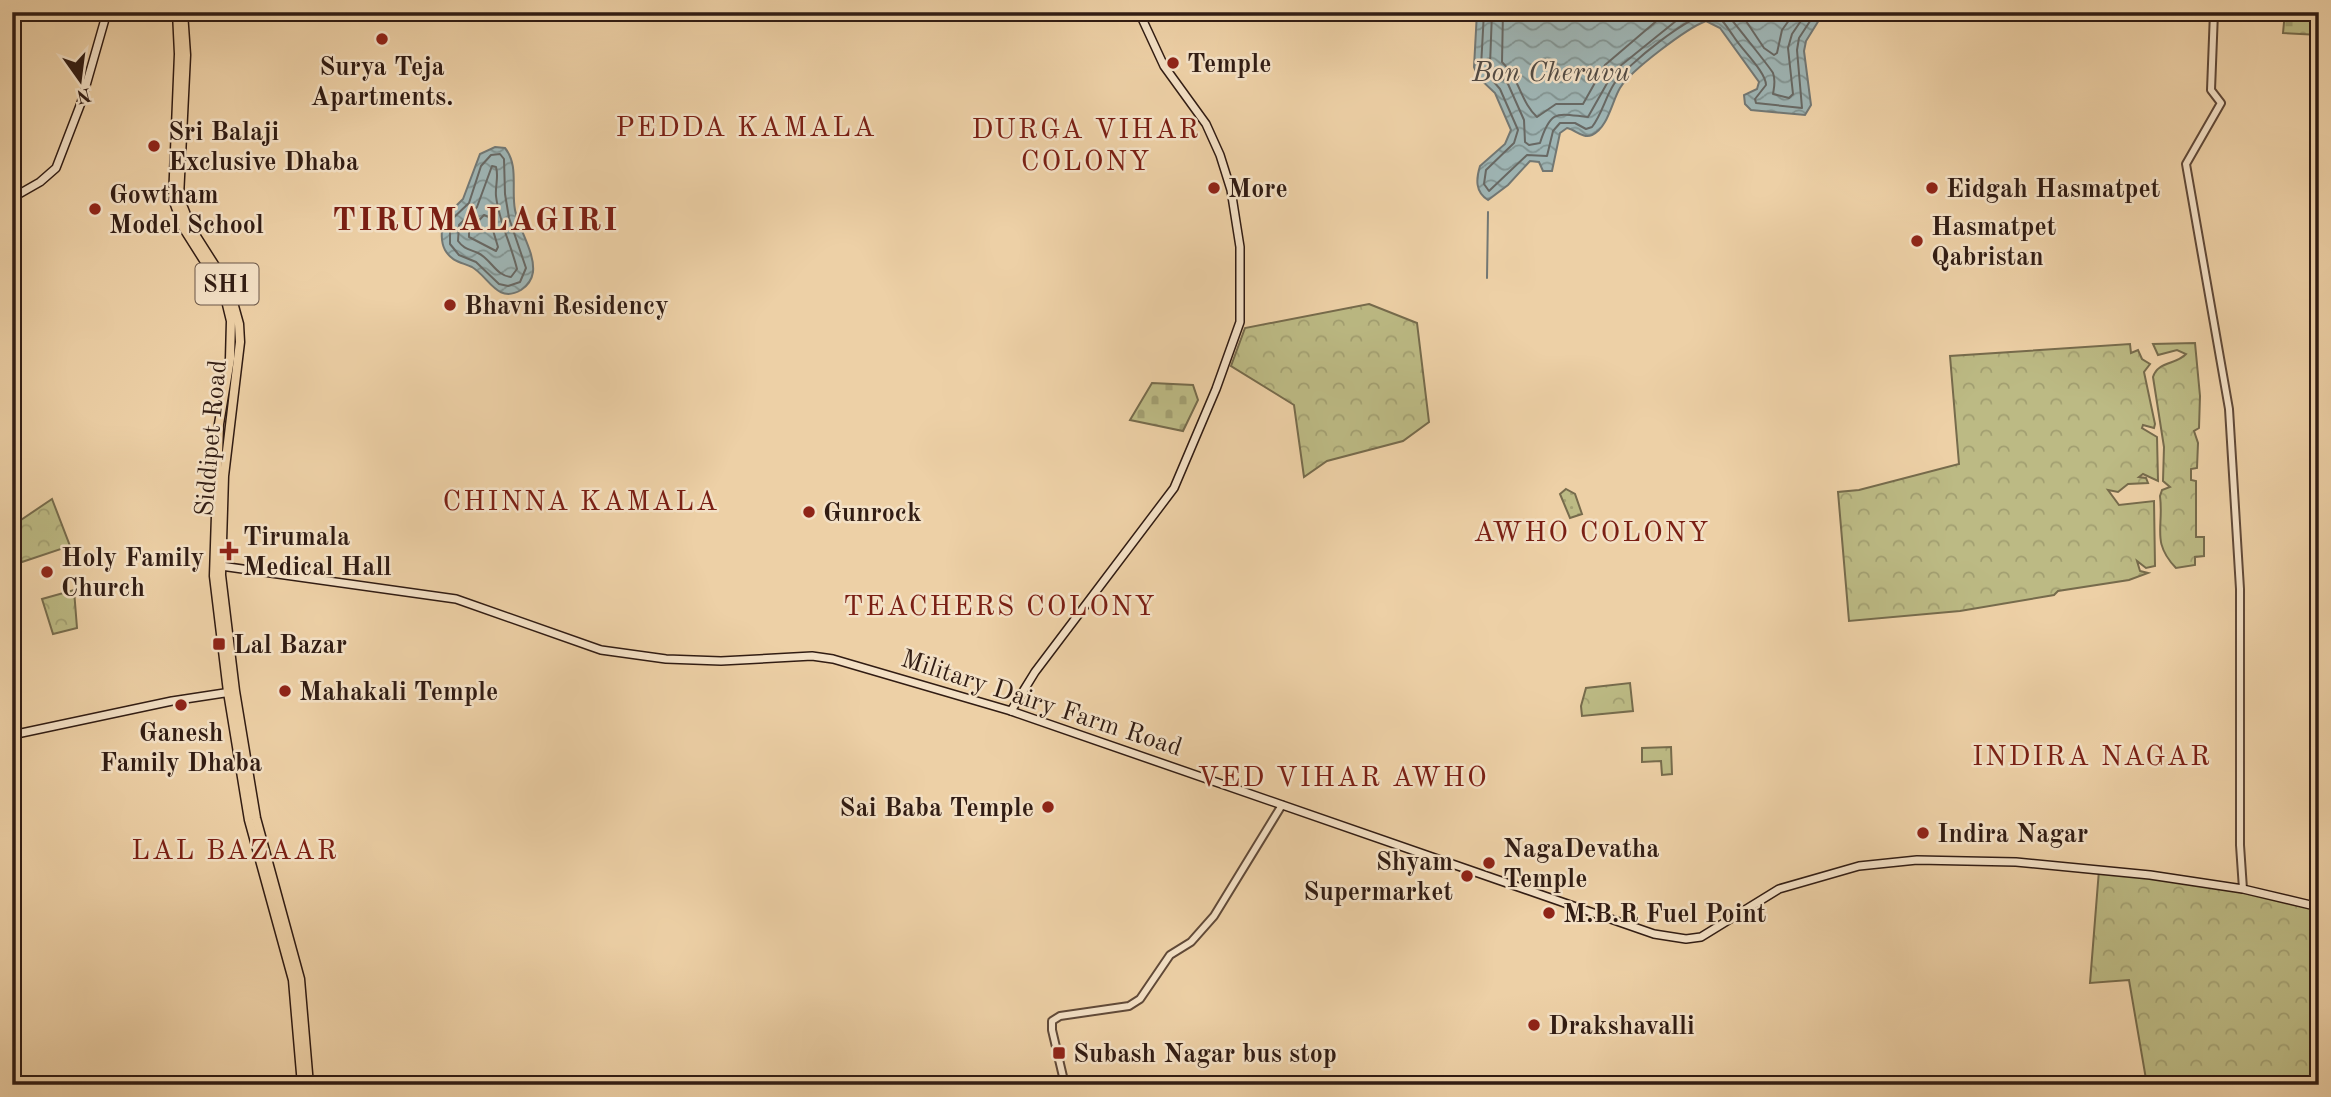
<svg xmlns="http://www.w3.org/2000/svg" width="2331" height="1097" viewBox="0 0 2331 1097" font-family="'Old Standard TT',serif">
<defs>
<pattern id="grass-dots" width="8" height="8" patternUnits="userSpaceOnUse" patternTransform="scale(1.75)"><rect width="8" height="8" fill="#bcba84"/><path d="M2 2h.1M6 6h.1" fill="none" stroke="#a29f71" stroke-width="1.8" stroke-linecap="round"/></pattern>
<pattern id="forest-crowns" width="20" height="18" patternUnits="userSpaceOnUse" patternTransform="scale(1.75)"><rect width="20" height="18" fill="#bcba84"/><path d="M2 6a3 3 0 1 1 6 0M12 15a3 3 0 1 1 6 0" fill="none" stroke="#a29f71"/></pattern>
<pattern id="cemetery-stones" width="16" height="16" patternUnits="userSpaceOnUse" patternTransform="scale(1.75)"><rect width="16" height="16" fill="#bcba84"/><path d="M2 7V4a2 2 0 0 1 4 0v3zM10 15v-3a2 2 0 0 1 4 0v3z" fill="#a29f71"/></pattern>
<pattern id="water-waves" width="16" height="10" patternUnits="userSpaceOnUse" patternTransform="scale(1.75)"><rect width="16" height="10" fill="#9eb4b3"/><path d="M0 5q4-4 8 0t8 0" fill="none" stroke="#819290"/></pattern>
</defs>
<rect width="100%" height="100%" fill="#edd0a6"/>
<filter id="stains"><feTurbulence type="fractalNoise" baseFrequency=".00286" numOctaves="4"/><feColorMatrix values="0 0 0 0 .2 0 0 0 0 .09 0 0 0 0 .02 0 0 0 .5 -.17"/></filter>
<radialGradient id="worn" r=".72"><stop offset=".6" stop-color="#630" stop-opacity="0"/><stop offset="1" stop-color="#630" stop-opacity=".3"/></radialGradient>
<polygon fill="url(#grass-dots)" stroke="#766b4c" stroke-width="2" points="1566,489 1575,494 1582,514 1570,518 1560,494"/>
<g fill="url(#forest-crowns)" stroke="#766b4c" stroke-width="2">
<polygon points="1369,304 1417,323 1429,422 1403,441 1327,461 1304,477 1294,405 1231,366 1245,328"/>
<path d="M 2195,343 L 2200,396 L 2199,428 L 2194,431 L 2198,443 L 2197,468 L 2191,469 L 2191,480 L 2196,481 L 2196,537 L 2204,537 L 2204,556 L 2195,557 L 2195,565 L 2176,568 C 2151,542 2164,528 2160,496 L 2162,490 L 2170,487 L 2163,481 L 2164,447 L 2153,377 C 2158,361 2176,365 2186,354 L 2177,350 L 2158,355 L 2153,344 Z"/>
<polygon points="2130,344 2131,353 2138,350 2142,359 2150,364 2144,372 2155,424 2154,428 2143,425 2142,428 2157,437 2158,481 2143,474 2139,477 2146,478 2148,483 2128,484 2118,492 2108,490 2119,505 2154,501 2155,566 2146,568 2137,561 2140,571 2148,573 2129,580 2058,591 2054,595 1960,611 1849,621 1838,492 1859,490 1959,464 1950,356"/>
<polygon points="52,499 70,546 22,562 12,545 12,526"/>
<polygon points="74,590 77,628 53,634 42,599"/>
<polygon points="1630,683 1633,711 1582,716 1581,706 1586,688"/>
<polygon points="1671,747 1672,774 1662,775 1661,761 1642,762 1642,748"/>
<polygon points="2099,870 2240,889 2319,907 2319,1085 2147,1085 2129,980 2090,983"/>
</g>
<g fill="url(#cemetery-stones)" stroke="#766b4c" stroke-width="2">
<polygon points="2285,12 2319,12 2319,35 2283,33"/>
<polygon points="1152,383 1193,385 1198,400 1183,431 1130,420"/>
</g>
<g fill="url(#water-waves)" stroke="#727773" stroke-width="2">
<path d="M 1477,12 L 1824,12 L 1806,41 L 1804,51 L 1811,105 L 1805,115 L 1751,110 L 1745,104 L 1744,95 L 1757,89 L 1759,82 L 1720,28 L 1706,21 C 1687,28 1630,71 1620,88 C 1612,101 1608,128 1592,135 C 1583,139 1576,130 1567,128 L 1560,133 L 1552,171 L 1543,171 L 1539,162 L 1530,161 L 1508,185 L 1488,200 C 1475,192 1476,179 1480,166 L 1505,144 L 1511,130 L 1495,93 L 1478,77 L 1474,67 Z"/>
<path d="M 495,147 L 505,148 C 519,165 511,189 515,210 C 519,230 535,252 533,272 C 532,279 527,286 521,290 C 497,304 489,277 472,267 C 461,262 452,262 445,250 C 440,241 442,229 443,219 L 463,199 L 480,154 Z"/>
</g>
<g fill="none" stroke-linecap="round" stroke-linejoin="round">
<g stroke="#686863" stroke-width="2">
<path d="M 1484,12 L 1481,67 L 1500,89 L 1518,130 L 1514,143 L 1486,170 L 1484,184 L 1489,191 L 1527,155 L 1547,156 L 1553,131 L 1560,123 L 1575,123 L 1586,129 L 1592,127 C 1602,114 1605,98 1614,84 C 1623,68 1695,9 1712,14 C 1723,18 1728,29 1734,37 C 1742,50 1766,72 1766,85 L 1755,99 L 1756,103 L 1802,108 L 1797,50 L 1799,38 L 1816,12"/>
<path d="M 1492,12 L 1490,65 L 1508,84 L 1524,120 L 1525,142 L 1529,145 L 1540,143 C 1551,108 1558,114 1588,117 L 1614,71 L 1687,12"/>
<path d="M 1503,12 L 1502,62 C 1520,79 1521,103 1537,117 L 1556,104 L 1583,104 L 1605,65 L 1667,12"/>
<path d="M 1725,12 C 1729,16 1771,69 1773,73 C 1776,81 1774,87 1773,94 L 1789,98 L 1793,94 L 1788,48 L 1792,34 L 1807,12"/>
<polyline points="1740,12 1764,48 1774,55 1777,53 1782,30 1795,12"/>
<polygon points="491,155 500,154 504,159 505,194 509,218 526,268 520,282 508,286 499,284 476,262 459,255 450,244 450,221 469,203 481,166"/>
<path d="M 492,166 L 496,167 C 499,177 495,186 496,196 C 499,222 511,244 517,269 L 511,277 C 496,276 491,259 478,253 C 469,249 464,249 458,241 L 459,225 L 477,207 Z"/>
<polygon points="484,215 489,217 498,247 496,251 469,237 469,231"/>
</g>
<polyline stroke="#727773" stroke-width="2" points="1487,278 1488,212"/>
<defs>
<g id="tertiary">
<polyline points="2214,12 2211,90 2221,103 2186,164 2229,409 2240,589 2240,845 2243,889"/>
<polyline points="1065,1085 1052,1030 1052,1021 1060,1016 1129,1006 1140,999 1170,955 1191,942 1214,916 1282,805"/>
</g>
<g id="secondary">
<polyline points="12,198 40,182 56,168 81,103 107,12"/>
<polyline points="221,566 456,599 601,650 666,659 721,661 812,656 833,659 1011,711 1654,934 1686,939 1701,937 1779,889 1859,866 1917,860 2016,862 2150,875 2243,889 2319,907"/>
<polyline points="1011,711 1035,672 1174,488 1216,389 1240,322 1240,247 1231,190 1220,155 1206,124 1164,66 1139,12"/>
<polyline points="12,735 172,701 231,692"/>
</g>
<g id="primary">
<polyline points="177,12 179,54 173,199 183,227 224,292 231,321 230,359 219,424 214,576 228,692 249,820 293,980 302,1085"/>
<polyline points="183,12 186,55 179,197 192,230 229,288 239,324 240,342 224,476 221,575 235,691 256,818 300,979 309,1085"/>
</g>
</defs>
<use href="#tertiary" stroke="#604938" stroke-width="10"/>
<use href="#secondary" stroke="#311c13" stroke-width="10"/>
<use href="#primary" stroke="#311c13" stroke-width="11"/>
<use href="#tertiary" stroke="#f3e0c5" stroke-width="6"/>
<use href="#secondary" stroke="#f3e0c5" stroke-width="7"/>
<use href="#primary" stroke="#edd0a6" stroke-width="8"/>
</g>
<g fill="#8f2418" stroke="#f3e0c5" stroke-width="2.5">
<circle cx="382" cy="39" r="7"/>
<circle cx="1173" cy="63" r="7"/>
<circle cx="154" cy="146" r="7"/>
<circle cx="1214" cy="188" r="7"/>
<circle cx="1932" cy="188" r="7"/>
<circle cx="95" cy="209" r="7"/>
<circle cx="1917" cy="241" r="7"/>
<circle cx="450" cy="305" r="7"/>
<circle cx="809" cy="512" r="7"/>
<path d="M225.5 540.5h7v7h7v7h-7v7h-7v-7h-7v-7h7z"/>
<circle cx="47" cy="572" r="7"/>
<rect x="212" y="637" width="14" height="14" rx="3.5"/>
<circle cx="285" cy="691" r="7"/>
<circle cx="181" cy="705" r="7"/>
<circle cx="1048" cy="807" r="7"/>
<circle cx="1923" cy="833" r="7"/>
<circle cx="1489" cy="863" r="7"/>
<circle cx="1467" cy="876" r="7"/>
<circle cx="1549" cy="913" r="7"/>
<circle cx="1534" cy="1025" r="7"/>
<rect x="1052" y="1046" width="14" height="14" rx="3.5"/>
</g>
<g text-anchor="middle" stroke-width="5" stroke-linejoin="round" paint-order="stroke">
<rect fill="#f3e0c5" stroke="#6b5748" stroke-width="2" x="195.5" y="263.5" width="63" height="41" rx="5"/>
<g font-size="24" font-weight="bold" fill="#311c13">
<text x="227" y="292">SH1</text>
</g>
<g font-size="26" font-weight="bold" fill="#311c13" stroke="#f3e0c5" text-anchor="start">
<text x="1187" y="72">Temple</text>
<text x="382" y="75" text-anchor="middle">Surya Teja<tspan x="382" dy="30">Apartments.</tspan></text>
<text x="168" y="140">Sri Balaji<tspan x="168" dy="30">Exclusive Dhaba</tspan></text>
<text x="1228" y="197">More</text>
<text x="1946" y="197">Eidgah Hasmatpet</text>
<text x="109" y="203">Gowtham<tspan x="109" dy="30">Model School</tspan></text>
<text x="1931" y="235">Hasmatpet<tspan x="1931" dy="30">Qabristan</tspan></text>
<text x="464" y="314">Bhavni Residency</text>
<text x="823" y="521">Gunrock</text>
<text x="243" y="545">Tirumala<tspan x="243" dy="30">Medical Hall</tspan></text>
<text x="61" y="566">Holy Family<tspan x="61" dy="30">Church</tspan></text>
<text x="233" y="653">Lal Bazar</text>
<text x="299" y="700">Mahakali Temple</text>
<text x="181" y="741" text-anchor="middle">Ganesh<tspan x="181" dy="30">Family Dhaba</tspan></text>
<text x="1034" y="816" text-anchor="end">Sai Baba Temple</text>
<text x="1937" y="842">Indira Nagar</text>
<text x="1503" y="857">NagaDevatha<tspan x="1503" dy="30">Temple</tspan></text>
<text x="1453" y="870" text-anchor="end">Shyam<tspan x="1453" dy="30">Supermarket</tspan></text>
<text x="1563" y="922">M.B.R Fuel Point</text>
<text x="1548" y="1034">Drakshavalli</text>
<text x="1073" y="1062">Subash Nagar bus stop</text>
</g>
<g font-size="26" fill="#311c13" stroke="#f3e0c5">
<text transform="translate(210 438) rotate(-85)" y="9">Siddipet Road</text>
<text transform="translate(1042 702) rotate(18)" y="9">Military Dairy Farm Road</text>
</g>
<g font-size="28" font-style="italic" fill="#524a43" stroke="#f3e0c5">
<text x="1551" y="81">Bon Cheruvu</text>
</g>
<g font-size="28" letter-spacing="2" fill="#7a1f14" stroke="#f3e0c5">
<text x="746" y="136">PEDDA KAMALA</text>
<text x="1086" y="138">DURGA VIHAR<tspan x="1086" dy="32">COLONY</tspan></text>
<text x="581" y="510">CHINNA KAMALA</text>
<text x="1592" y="541">AWHO COLONY</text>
<text x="1000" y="615">TEACHERS COLONY</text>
<text x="2092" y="765">INDIRA NAGAR</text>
<text x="1343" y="786">VED VIHAR AWHO</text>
<text x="235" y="859">LAL BAZAAR</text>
</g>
<g font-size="33" font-weight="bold" letter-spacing="2" fill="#7a1f14" stroke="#f3e0c5">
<text x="476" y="230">TIRUMALAGIRI</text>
</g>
</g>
<rect width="2331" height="1097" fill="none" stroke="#edd0a6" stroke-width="42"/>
<rect x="14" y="14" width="2303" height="1069" fill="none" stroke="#311c13" stroke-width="3.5"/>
<rect x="21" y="21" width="2289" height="1055" fill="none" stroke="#311c13" stroke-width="2"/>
<g transform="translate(80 80) rotate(166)" stroke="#f3e0c5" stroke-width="5" paint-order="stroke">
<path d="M0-5L12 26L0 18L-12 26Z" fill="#311c13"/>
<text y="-10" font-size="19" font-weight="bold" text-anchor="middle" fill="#311c13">N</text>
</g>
<rect width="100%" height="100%" filter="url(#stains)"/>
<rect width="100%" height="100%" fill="url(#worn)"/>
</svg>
